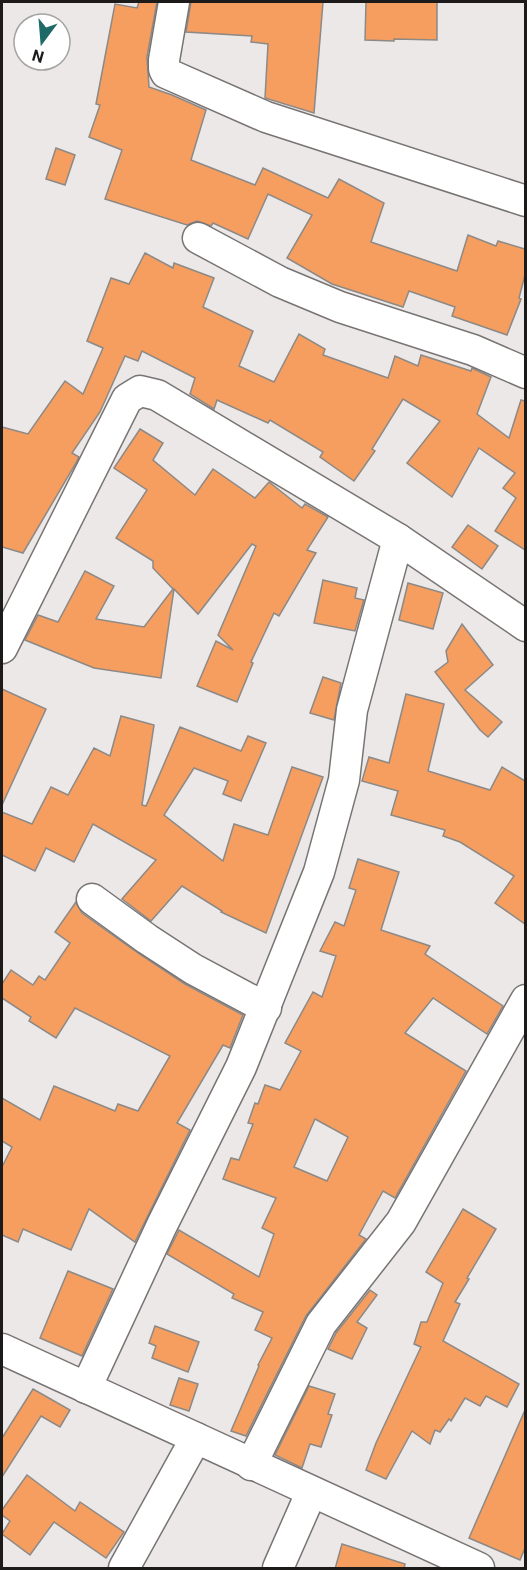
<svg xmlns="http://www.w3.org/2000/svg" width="527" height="1570" viewBox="0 0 527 1570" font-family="Roboto,sans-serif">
<rect width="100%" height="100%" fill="#ede8e8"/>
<g fill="#f59e5f" stroke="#8c8986" stroke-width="1.5" fill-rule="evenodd">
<polygon points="139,2 157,2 147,57 149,87 172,95 206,110 191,160 255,185 263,168 328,198 339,179 384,203 371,242 457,271 468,235 496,246 498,241 525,249 525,275 519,298 521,299 507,335 452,316 455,307 409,291 403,307 332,284 287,258 312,215 268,194 248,239 213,223 211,226 197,221 187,225 105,199 122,150 89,137 100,105 96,104 115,4 137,8"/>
<polygon points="191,2 323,2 314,113 265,98 268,44 251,42 252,36 186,32"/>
<polygon points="366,2 437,2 437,40 394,39 394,41 365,40"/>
<polygon points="56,148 75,155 65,185 46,179"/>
<polygon points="145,253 173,268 174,263 214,278 203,307 253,331 239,366 274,382 299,334 325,349 323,355 388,378 395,356 418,366 421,355 471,371 472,368 491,377 477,414 509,438 521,400 525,401 525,550 495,531 516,498 503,488 515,473 479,448 452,497 407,463 440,421 403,399 372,449 375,451 354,481 320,457 323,452 270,420 268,423 217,400 214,409 190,394 195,378 142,351 138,361 125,356 100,412 72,453 79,457 76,463 23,553 2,547 2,427 28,434 65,381 83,394 103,348 87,341 111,278 129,284"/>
<polygon points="140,429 163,443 153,460 195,495 213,469 255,498 269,482 302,508 305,504 328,517 307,550 316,553 279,616 274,613 251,662 253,663 237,702 197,686 216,641 233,650 218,635 256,546 252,544 198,614 174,589 161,678 94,668 25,640 38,615 58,622 85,571 114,586 96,619 144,627 173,589 153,568 153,561 116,538 147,490 114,468"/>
<polygon points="468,525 498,546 482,569 452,547"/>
<polygon points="323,580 357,588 355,598 364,600 355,631 314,623"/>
<polygon points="408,583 443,593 433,629 399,620"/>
<polygon points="462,624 493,665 465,690 502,722 488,737 480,730 435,672 448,662 446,651"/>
<polygon points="323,677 341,683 334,720 310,713"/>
<polygon points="2,689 46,709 2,805"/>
<polygon points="406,694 444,704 428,771 490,790 502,767 525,781 525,924 495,903 514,876 460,842 443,836 445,830 391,815 398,791 362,781 369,757 389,763"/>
<polygon points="121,716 154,725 142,805 146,806 180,727 241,751 248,736 266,743 241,801 223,794 228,781 194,768 164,815 223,861 234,824 268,835 292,767 323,777 266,933 221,912 222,911 182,886 151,921 122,899 156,860 93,824 74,862 46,848 35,871 2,855 2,812 32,824 51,787 68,795 94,748 110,756"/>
<path d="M 358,859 L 399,872 L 381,930 L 430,946 L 425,954 L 503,1006 L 487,1034 L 433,998 L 405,1033 L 466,1071 L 395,1198 L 383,1191 L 359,1235 L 366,1239 L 306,1316 L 246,1436 L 231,1431 L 259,1366 L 258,1365 L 272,1338 L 255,1330 L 263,1312 L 232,1298 L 234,1294 L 167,1254 L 179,1230 L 259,1277 L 274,1234 L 262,1228 L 276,1198 L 223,1179 L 231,1158 L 239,1160 L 253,1124 L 248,1123 L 255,1103 L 258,1104 L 265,1085 L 280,1090 L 301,1051 L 285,1043 L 313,992 L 322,997 L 336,956 L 320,951 L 335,922 L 344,926 L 356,890 L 349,888 ZM 315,1119 L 348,1137 L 327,1181 L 294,1167 Z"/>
<polygon points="76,902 82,913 138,953 185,984 243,1015 230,1048 223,1045 177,1123 190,1130 135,1242 89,1209 71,1250 23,1229 18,1242 2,1235 2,1167 12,1147 2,1141 2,1098 40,1120 54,1086 115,1111 118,1104 138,1111 170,1056 75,1008 56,1038 29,1021 31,1017 2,998 2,984 11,970 33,985 39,976 45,980 70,943 55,932"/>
<polygon points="463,1209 496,1229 467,1278 469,1279 455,1302 460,1304 443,1341 519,1384 507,1407 486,1396 480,1406 465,1398 451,1421 449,1419 440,1432 435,1430 430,1444 412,1431 386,1479 366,1470 376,1443 421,1347 414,1344 421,1322 427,1322 443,1283 426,1272"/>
<polygon points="68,1271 113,1289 82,1356 40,1338"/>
<polygon points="370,1290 377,1295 357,1322 367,1328 352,1359 328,1349 336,1333"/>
<polygon points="155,1326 199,1342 188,1372 152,1358 156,1346 149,1343"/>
<polygon points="179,1378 198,1384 189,1411 170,1405"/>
<polygon points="309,1386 335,1394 328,1414 332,1415 321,1447 310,1444 302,1468 275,1455"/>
<polygon points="33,1389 70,1410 60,1427 41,1416 2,1477 2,1438"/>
<polygon points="525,1410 525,1548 520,1560 469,1538"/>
<polygon points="27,1475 75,1511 80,1502 124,1532 106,1558 54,1522 30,1555 2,1534 10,1521 2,1515 2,1510"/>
<polygon points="342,1544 405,1564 404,1569 335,1569"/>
</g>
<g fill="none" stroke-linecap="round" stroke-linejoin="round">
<defs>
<g id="minor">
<polyline points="174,2 164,60 164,69 166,73 266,117 526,201"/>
<polyline points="198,238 280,282 340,307 473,350 526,373"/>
<polyline points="2,648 127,399 140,391 157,395 398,539 526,626"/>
<polyline points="92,899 147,939 193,969 266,1008"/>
<polyline points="2,1349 479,1568"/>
<polyline points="86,1388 162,1225 241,1067 319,872 344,780 352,710 398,539"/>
<polyline points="251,1465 321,1324 401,1222 526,1000"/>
<polyline points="124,1568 196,1438"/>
<polyline points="278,1568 311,1493"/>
</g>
</defs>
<use href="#minor" stroke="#797474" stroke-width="33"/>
<use href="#minor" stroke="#fff" stroke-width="30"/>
</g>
<rect width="527" height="1570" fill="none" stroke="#1c1b1a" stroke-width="6"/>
<g transform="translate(42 42) rotate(196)"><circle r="28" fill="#ffffff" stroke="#a4a4a3" stroke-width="1.5"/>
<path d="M0-4.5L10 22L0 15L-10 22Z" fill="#1e6a67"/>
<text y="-9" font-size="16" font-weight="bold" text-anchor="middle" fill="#1c1b1a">N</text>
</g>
</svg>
